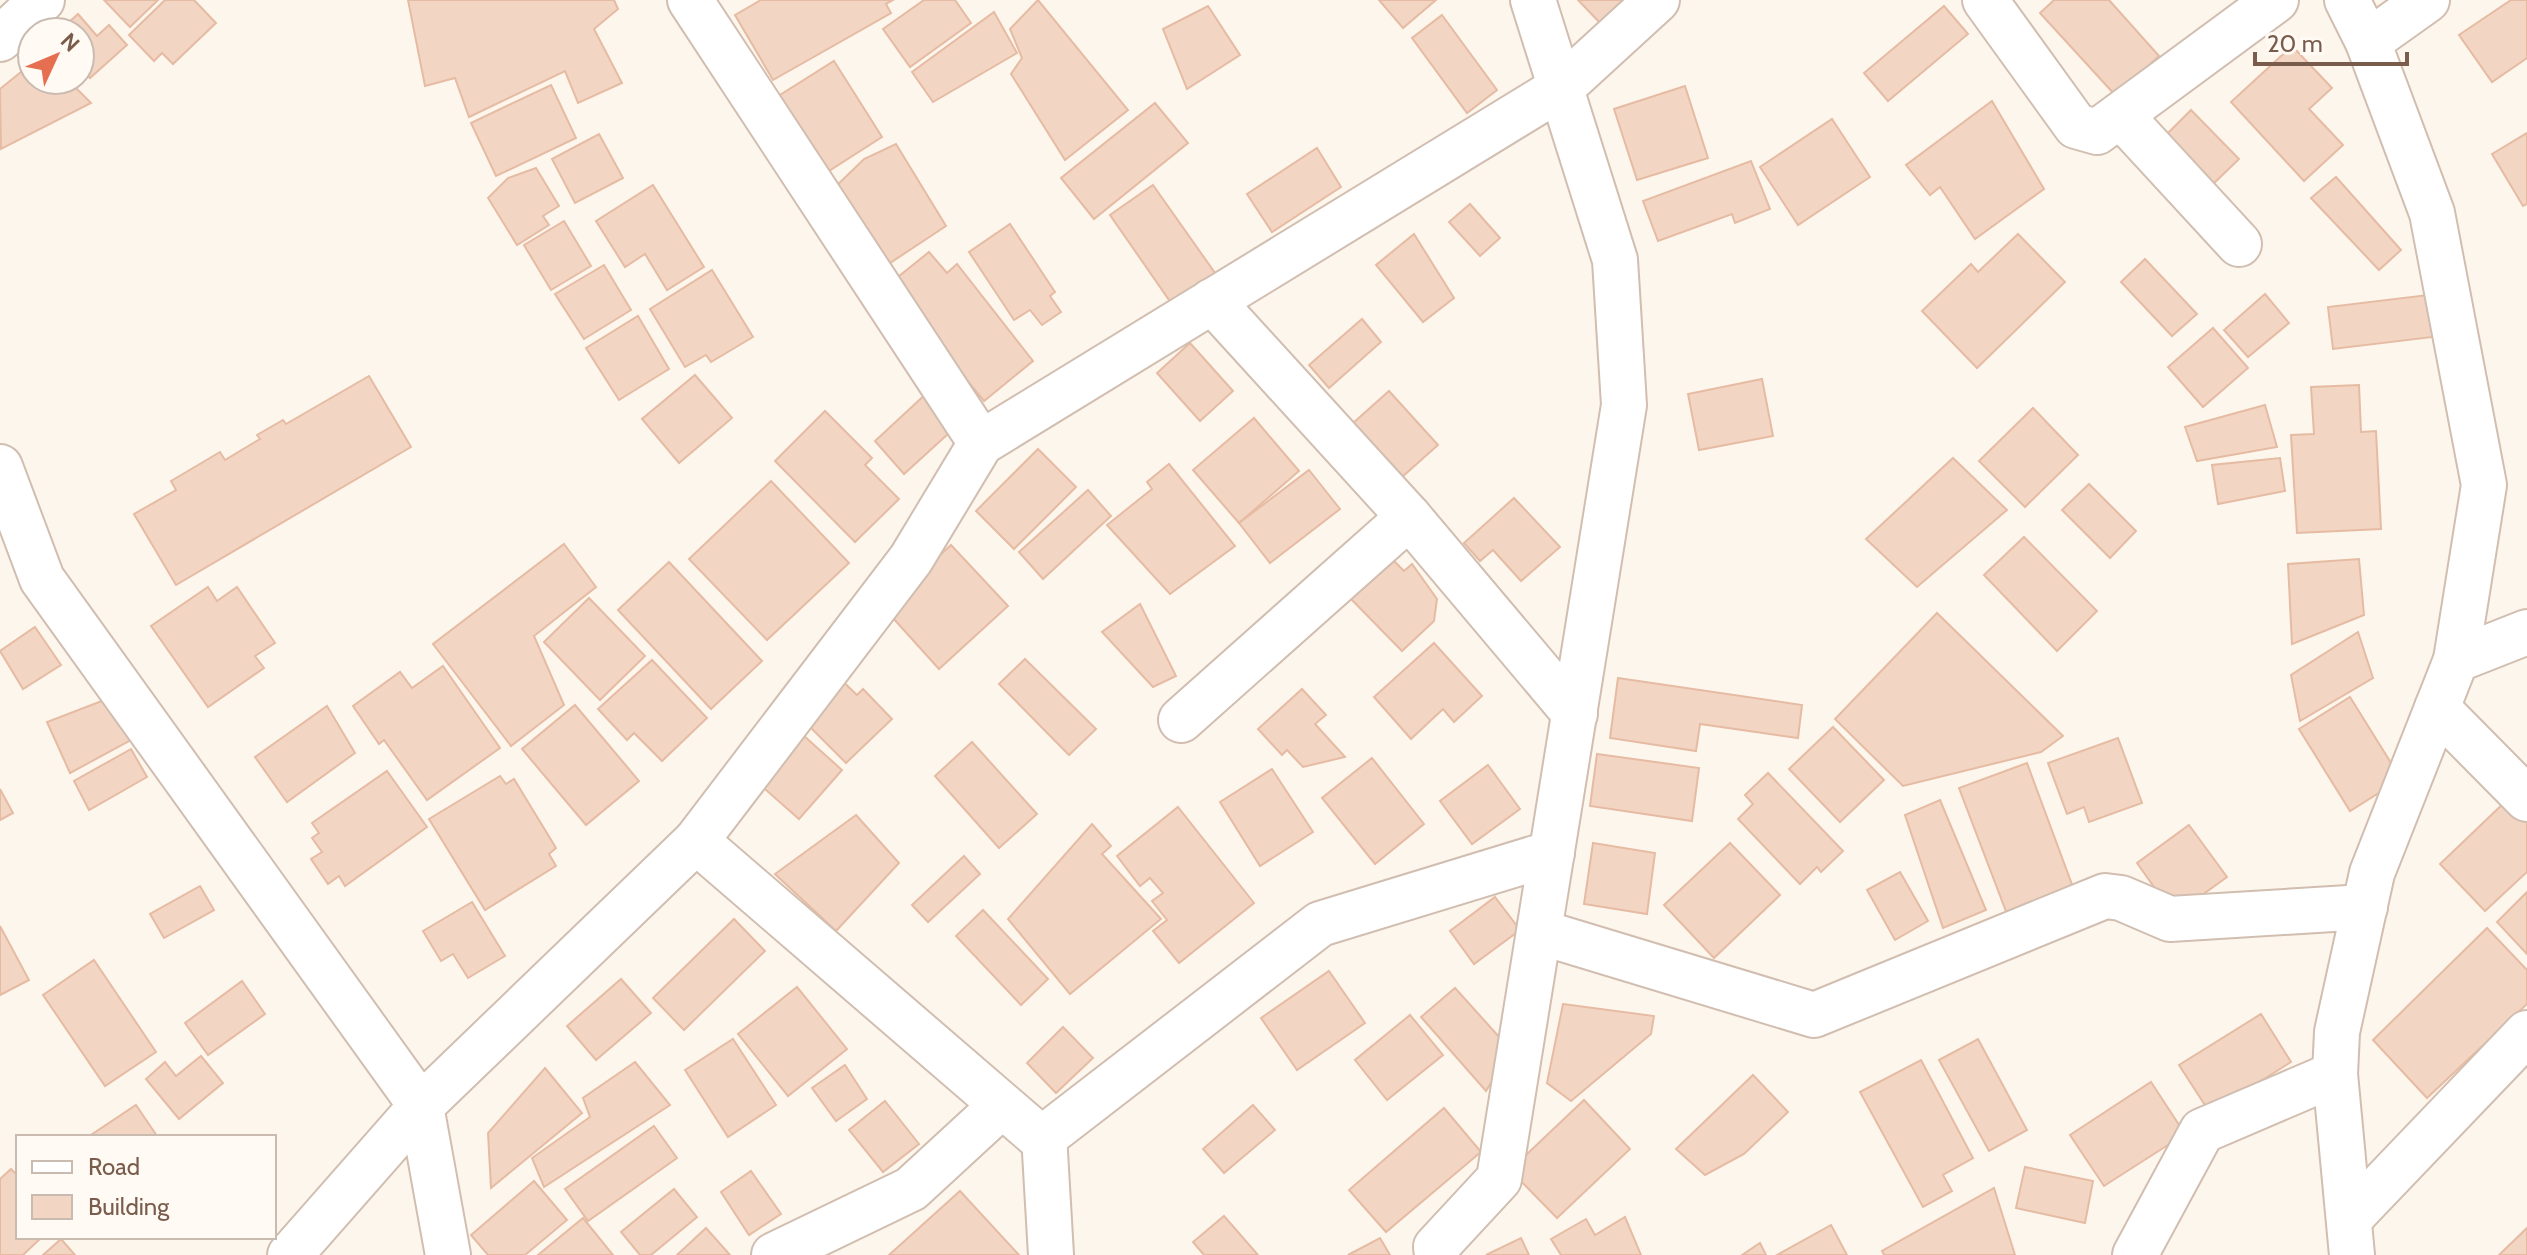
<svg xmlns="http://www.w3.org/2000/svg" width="2527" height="1255" viewBox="0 0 2527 1255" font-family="Cabin,sans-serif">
<rect width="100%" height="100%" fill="#fdf6ec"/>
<g fill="#f3d5c3" stroke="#e6bba3" stroke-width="2">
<polygon points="104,0 158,0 130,27"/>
<polygon points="165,0 194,0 216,23 173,64 162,53 154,61 129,35"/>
<polygon points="408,0 614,0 618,9 594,29 622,83 578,103 565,71 469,117 455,78 425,86"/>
<polygon points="761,0 893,0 886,4 891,13 773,80 735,15"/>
<polygon points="924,0 955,0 971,23 910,67 883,29"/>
<polygon points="1038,0 1128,110 1065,160 1011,74 1022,58 1010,29"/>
<polygon points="1379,0 1436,0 1403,28"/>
<polygon points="1578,0 1630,0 1603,26"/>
<polygon points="2054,0 2109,0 2159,56 2116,96 2040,13"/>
<polygon points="2511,0 2527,0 2527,58 2492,82 2459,35"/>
<polygon points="1208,6 1240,55 1187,89 1163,29"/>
<polygon points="1944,6 1968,34 1888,101 1864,73"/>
<polygon points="994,12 1017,53 933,102 912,72"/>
<polygon points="78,14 97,36 109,25 127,45 90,78 80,67 80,32 58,32"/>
<polygon points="1442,15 1497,90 1467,113 1412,38"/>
<polygon points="2292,46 2332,88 2309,109 2343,145 2304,181 2231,102"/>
<polygon points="834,61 882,137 821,176 772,100"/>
<polygon points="32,63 32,80 68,80 91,103 1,149 0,89"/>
<polygon points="551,85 576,138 496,176 471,123"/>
<polygon points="1685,86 1708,158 1637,180 1614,109"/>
<polygon points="1992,101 2044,189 1975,239 1940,187 1930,195 1906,165"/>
<polygon points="1155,103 1188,143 1094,219 1061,178"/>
<polygon points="2191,110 2239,159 2211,186 2163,138"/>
<polygon points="1832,119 1870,177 1798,225 1760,167"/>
<polygon points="2527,133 2527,204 2523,206 2492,154"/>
<polygon points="599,134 623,178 575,203 552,159"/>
<polygon points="896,144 946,226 881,269 829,193 864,159"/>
<polygon points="1317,148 1341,187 1272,232 1247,194"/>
<polygon points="1751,161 1770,209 1735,223 1732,214 1658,241 1643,201"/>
<polygon points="536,168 559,206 543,216 549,225 517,245 488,198 508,178"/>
<polygon points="2336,177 2401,250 2379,270 2311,198"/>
<polygon points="653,185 704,267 667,290 645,254 625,267 596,221"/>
<polygon points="1153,185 1220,280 1176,310 1110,215"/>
<polygon points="1470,204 1500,238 1480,256 1449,222"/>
<polygon points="564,221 591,266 551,290 524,245"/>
<polygon points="1010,224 1055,292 1050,296 1061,312 1042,325 1030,310 1014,320 969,252"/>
<polygon points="1414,234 1454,298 1423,322 1376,265"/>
<polygon points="2018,234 2065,282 1977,368 1922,311 1971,264 1978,272"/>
<polygon points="929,252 947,273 957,264 1033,361 984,401 888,285"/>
<polygon points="2145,259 2197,314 2172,336 2121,282"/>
<polygon points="604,265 631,310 584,339 555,294"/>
<polygon points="712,270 753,337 711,362 706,355 685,367 650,309"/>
<polygon points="2265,294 2289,323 2248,357 2224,330"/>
<polygon points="2436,294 2441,336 2333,349 2328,307"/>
<polygon points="638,316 669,369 619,400 586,348"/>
<polygon points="1362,319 1381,342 1329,388 1309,365"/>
<polygon points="2213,328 2248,368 2203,407 2168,367"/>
<polygon points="1190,343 1233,391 1200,421 1157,373"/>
<polygon points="695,375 732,418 679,463 642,419"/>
<polygon points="369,376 411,447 176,585 134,514 176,490 171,481 220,452 225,460 260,439 257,435 283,420 286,424"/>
<polygon points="1762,379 1773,436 1699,450 1688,394"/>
<polygon points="2359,385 2361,432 2376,431 2381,529 2297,533 2291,435 2314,434 2311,387"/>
<polygon points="929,391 959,424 904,474 875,441"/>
<polygon points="1389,391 1438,445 1402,477 1353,423"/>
<polygon points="2265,405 2277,447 2197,461 2185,427"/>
<polygon points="2033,408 2078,455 2025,507 1979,461"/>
<polygon points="825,411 872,458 865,465 899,499 855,542 775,461"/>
<polygon points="1254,418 1299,471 1239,523 1193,470"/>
<polygon points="1038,449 1076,487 1014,549 976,511"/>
<polygon points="1953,458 2007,510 1917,587 1866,539"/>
<polygon points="2280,458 2285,491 2218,504 2212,465"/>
<polygon points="1169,464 1235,546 1170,594 1107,525 1152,489 1147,482"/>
<polygon points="1309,470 1340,509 1270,563 1239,523"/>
<polygon points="771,481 849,563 767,640 689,559"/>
<polygon points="2089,484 2136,531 2110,558 2062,510"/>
<polygon points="1088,490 1111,516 1043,579 1019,552"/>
<polygon points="1514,498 1560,547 1521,581 1493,550 1480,561 1464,543"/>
<polygon points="2024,537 2097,611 2057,651 1984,575"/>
<polygon points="564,544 596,587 534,636 564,705 511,746 433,644"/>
<polygon points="951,545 1008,606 939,669 883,607"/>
<polygon points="2359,559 2364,615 2292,644 2288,564"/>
<polygon points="1394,561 1404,571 1412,564 1437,599 1434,621 1402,651 1351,599"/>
<polygon points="669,562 762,661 711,709 618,610"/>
<polygon points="208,587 217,601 237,587 275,643 255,656 264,668 208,707 151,626"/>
<polygon points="589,598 645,656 600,700 544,642"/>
<polygon points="1140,604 1176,676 1153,687 1102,632"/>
<polygon points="1937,613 2063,736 2041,752 1903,786 1835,719"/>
<polygon points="35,627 61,665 23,689 0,651"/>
<polygon points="2358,632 2373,678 2300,721 2291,675"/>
<polygon points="1434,643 1482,696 1454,722 1443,709 1411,739 1374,697"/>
<polygon points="1025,659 1096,729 1069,755 999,684"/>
<polygon points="652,660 707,718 662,761 634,733 627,740 598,709"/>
<polygon points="443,666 500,748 427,800 384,740 379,744 353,706 400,672 412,688"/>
<polygon points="832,671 857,695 863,689 892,719 846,763 799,716"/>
<polygon points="1618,678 1802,705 1798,738 1700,724 1696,751 1610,738"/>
<polygon points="1302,689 1326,715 1315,724 1345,757 1303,767 1287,750 1282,755 1258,729"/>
<polygon points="2350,697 2401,779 2350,811 2299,729"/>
<polygon points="107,699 133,739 70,773 47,722"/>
<polygon points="575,705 639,781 586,825 522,749"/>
<polygon points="327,706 355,753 287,802 255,757"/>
<polygon points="794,727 842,770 799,819 750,776"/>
<polygon points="1833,727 1884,780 1840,822 1789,769"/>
<polygon points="2118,738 2142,803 2089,822 2084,807 2067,814 2048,763"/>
<polygon points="972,742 1037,814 999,848 935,776"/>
<polygon points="131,749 147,777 89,810 74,781"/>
<polygon points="1597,754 1699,768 1692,821 1590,806"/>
<polygon points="1372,758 1424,824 1375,864 1322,798"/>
<polygon points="2027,763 2074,890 2007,914 1959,788"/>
<polygon points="1488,765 1520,809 1472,844 1440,801"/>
<polygon points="1272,769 1313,832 1260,866 1220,802"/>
<polygon points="387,771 427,827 345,886 339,876 328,884 311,859 322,852 312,838 319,833 312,823"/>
<polygon points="1768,773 1843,851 1821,872 1817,867 1800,884 1738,819 1753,804 1745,795"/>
<polygon points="500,776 506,784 514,779 556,848 549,854 556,866 485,910 429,819"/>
<polygon points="0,789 13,813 0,820"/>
<polygon points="1940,800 1986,910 1943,928 1905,815"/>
<polygon points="2507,800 2527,821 2527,872 2485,911 2440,864"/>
<polygon points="1178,807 1254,903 1179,963 1153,931 1167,920 1152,901 1163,893 1150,878 1140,886 1117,856"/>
<polygon points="856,815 899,863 836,931 775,874"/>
<polygon points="1092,824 1111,846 1102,854 1161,919 1070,994 1008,919"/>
<polygon points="2189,825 2227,877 2174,915 2137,863"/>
<polygon points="1593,843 1655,853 1647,914 1584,904"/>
<polygon points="1730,843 1780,895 1714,958 1664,905"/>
<polygon points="964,856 980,874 928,922 912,905"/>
<polygon points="1900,872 1928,921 1895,940 1867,890"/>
<polygon points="200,886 214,910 164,938 150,914"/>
<polygon points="2527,892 2527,954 2497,922"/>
<polygon points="1495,897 1520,930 1474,964 1450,931"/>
<polygon points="472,902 505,956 468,978 453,954 441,961 423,931"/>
<polygon points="983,910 1048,979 1021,1005 956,936"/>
<polygon points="734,919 765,951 684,1030 653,998"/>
<polygon points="0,926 29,980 0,995"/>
<polygon points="2487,928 2527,970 2527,1004 2427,1098 2373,1040"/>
<polygon points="94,960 156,1052 105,1086 43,995"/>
<polygon points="1329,971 1365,1023 1297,1070 1261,1018"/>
<polygon points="621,979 651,1013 596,1060 567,1026"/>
<polygon points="242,981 265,1014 208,1055 185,1023"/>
<polygon points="797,987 847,1049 788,1096 738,1034"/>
<polygon points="1455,988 1511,1050 1486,1091 1421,1017"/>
<polygon points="1563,1004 1654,1016 1651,1034 1571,1101 1547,1083"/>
<polygon points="2261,1014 2291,1062 2210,1113 2179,1065"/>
<polygon points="1410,1015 1443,1055 1387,1100 1355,1060"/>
<polygon points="1063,1027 1093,1058 1056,1093 1027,1063"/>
<polygon points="733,1039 776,1105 728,1137 685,1070"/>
<polygon points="1978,1039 2027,1130 1989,1151 1939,1060"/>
<polygon points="201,1056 223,1083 179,1119 146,1079 165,1062 176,1076"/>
<polygon points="1921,1060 1973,1158 1943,1175 1952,1191 1923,1207 1860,1092"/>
<polygon points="635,1062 670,1105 544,1187 532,1158 590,1117 583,1098"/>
<polygon points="845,1065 867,1099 836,1121 812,1088"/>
<polygon points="545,1068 582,1113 491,1188 488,1133"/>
<polygon points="1753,1075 1788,1112 1744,1154 1705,1175 1676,1149"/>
<polygon points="2151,1082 2185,1134 2104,1186 2070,1135"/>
<polygon points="1584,1100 1630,1149 1557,1218 1510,1170"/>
<polygon points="885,1101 919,1144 883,1172 849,1130"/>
<polygon points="136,1105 157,1136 88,1137"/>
<polygon points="1253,1105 1275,1130 1224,1173 1203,1149"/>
<polygon points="1444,1108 1481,1152 1386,1232 1349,1190"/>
<polygon points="654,1126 677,1158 588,1221 565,1189"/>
<polygon points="2025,1167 2093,1181 2085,1223 2016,1208"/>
<polygon points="11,1169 18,1176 18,1237 42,1237 23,1255 0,1255 0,1179"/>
<polygon points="751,1171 781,1214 749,1235 721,1192"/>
<polygon points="534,1181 567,1220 525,1255 488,1255 471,1235"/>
<polygon points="1994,1188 2015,1255 1884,1255 1882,1251"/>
<polygon points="674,1189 697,1217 651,1255 640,1255 621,1232"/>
<polygon points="960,1191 1019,1255 889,1255"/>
<polygon points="1224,1216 1258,1255 1204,1255 1193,1242"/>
<polygon points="1625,1217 1641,1255 1561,1255 1551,1239 1586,1219 1595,1235"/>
<polygon points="583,1218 613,1255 538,1255"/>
<polygon points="1831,1225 1847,1255 1777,1255"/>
<polygon points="706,1228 730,1255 677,1255"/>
<polygon points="2527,1228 2527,1255 2499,1255"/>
<polygon points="1380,1238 1390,1255 1348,1255"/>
<polygon points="1521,1238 1529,1255 1486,1255"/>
<polygon points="61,1239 75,1255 43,1255"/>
<polygon points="1760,1243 1766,1255 1742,1255"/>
</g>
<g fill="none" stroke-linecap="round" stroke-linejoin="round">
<defs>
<g id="minor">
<polyline points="690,0 981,443"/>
<polyline points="1985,0 2076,126 2097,132 2276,0"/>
<polyline points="2347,0 2368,42 2432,213 2484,485 2456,660"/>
<polyline points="0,39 42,0"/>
<polyline points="2368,42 2427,0"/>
<polyline points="2121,116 2239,244"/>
<polyline points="1212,301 1409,517 1575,714"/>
<polyline points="0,467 42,579 421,1106 448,1255"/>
<polyline points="2437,708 2527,799"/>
<polyline points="1181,720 1409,517"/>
<polyline points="696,841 1037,1135 1052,1131 1320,924 1552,853"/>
<polyline points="1540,932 1814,1015 2105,896 2121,898 2170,919 2365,907"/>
<polyline points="1044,1135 1051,1255"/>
<polyline points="2349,1219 2527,1033"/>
<polyline points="290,1255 421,1106 696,841 911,559 981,443 1562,87 1657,0"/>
<polyline points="774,1255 911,1189 1000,1107"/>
<polyline points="1437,1255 1436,1247 1499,1179 1624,405 1615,260 1533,0"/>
<polyline points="2135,1255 2202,1131 2335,1074"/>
<polyline points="2352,1255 2335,1074 2337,1032 2372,873 2456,660 2527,632"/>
</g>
</defs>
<use href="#minor" stroke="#d1beb0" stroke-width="48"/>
<use href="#minor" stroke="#fff" stroke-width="44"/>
</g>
<rect x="16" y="1135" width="260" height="104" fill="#fffaf3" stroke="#cabbb1" stroke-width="2"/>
<rect x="32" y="1161" width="40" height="12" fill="#ffffff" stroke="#cabbb1" stroke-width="2"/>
<text x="88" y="1175" font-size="24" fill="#7a5c4d">Road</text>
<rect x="32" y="1195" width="40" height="24" fill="#f3d5c3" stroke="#cabbb1" stroke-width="2"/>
<text x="88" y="1215" font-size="24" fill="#7a5c4d">Building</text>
<g transform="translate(56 56) rotate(46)"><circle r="38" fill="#fffaf3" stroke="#cabbb1" stroke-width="2"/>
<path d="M0-6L14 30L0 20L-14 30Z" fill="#e76f51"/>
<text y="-12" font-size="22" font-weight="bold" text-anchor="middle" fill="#7a5c4d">N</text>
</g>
<path d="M2255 52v12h152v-12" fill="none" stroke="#7a5c4d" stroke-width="4"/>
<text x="2267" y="52" font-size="24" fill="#7a5c4d" stroke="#fffaf3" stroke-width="6" paint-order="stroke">20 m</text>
</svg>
